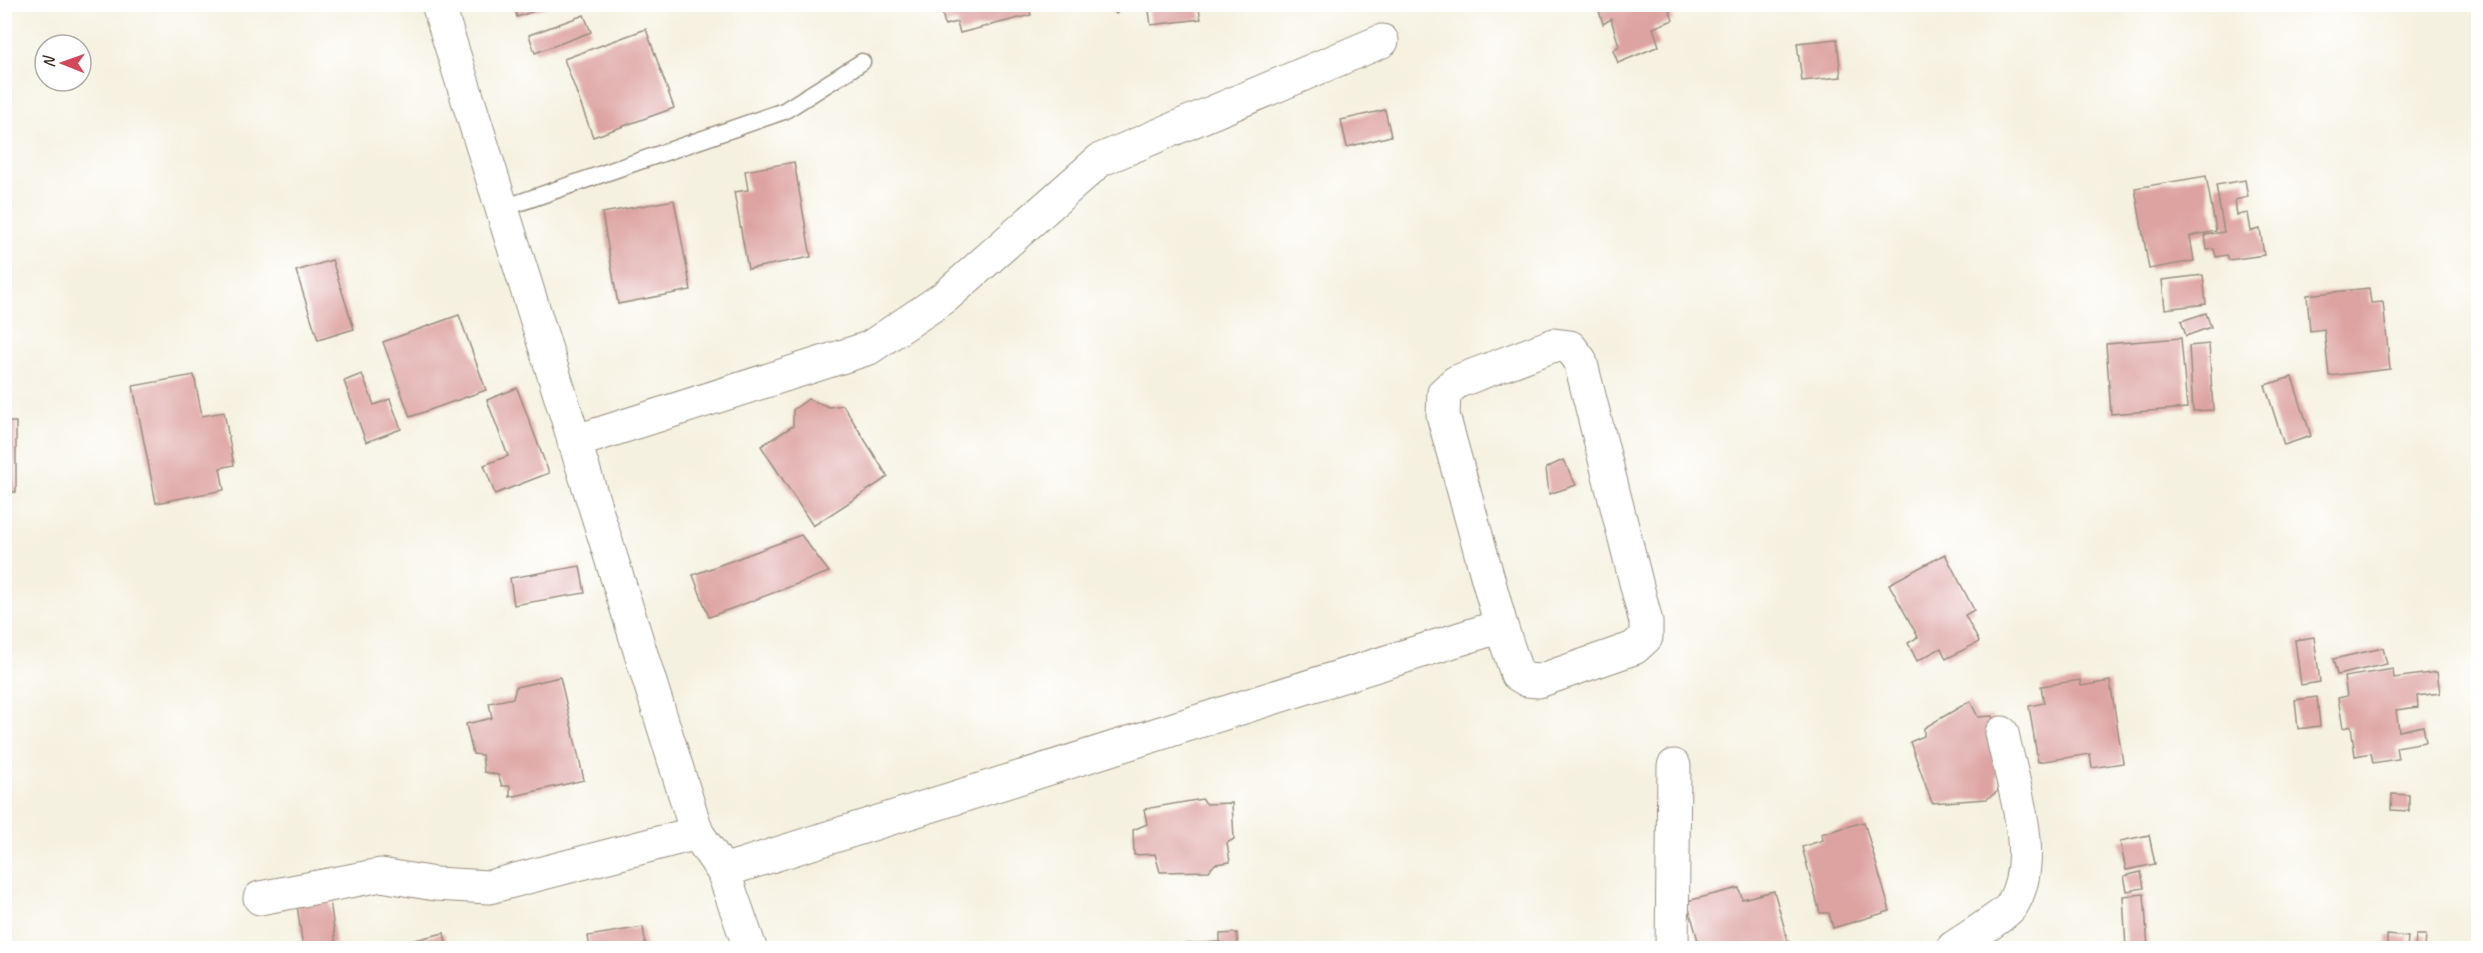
<svg xmlns="http://www.w3.org/2000/svg" width="2483" height="953" viewBox="0 0 2483 953" font-family="Caveat,sans-serif">
<rect width="100%" height="100%" fill="#fff"/>
<filter id="ink" filterUnits="userSpaceOnUse"><feTurbulence type="fractalNoise" baseFrequency=".0167" numOctaves="2"/><feDisplacementMap in="SourceGraphic" scale="12" xChannelSelector="R" yChannelSelector="G"/><feConvolveMatrix kernelMatrix="1 2 1 2 8 2 1 2 1" color-interpolation-filters="sRGB"/></filter>
<filter id="wash" filterUnits="userSpaceOnUse"><feTurbulence type="fractalNoise" baseFrequency=".008" numOctaves="4" result="noise"/><feDisplacementMap in="SourceGraphic" scale="24" xChannelSelector="R" yChannelSelector="G"/><feGaussianBlur stdDeviation="1.35" result="paint"/><feColorMatrix in="noise" values="0 0 0 0 0 0 0 0 0 0 0 0 0 0 0 0 0 1.4 0 .05"/><feComposite in="paint" operator="in"/></filter>
<g filter="url(#wash)">
<rect width="100%" height="100%" fill="#f5f1e0"/>
<g id="blocks">
<g fill="#dda3a1">
<polygon points="513,4 552,4 552,5 517,17"/>
<polygon points="940,4 1028,4 1031,15 960,33 957,22 945,25"/>
<polygon points="1106,4 1124,4 1116,14"/>
<polygon points="1148,4 1198,4 1201,19 1151,25"/>
<polygon points="1597,4 1667,4 1673,20 1653,28 1659,46 1618,63 1613,50 1619,46 1611,19 1603,24"/>
<polygon points="584,15 591,32 535,53 529,35"/>
<polygon points="646,29 674,108 593,137 564,59"/>
<polygon points="1837,39 1841,77 1802,81 1797,43"/>
<polygon points="1385,110 1391,136 1347,147 1341,120"/>
<polygon points="794,162 811,257 748,269 734,192 748,190 745,171"/>
<polygon points="2206,176 2216,231 2190,236 2194,261 2149,269 2135,188"/>
<polygon points="2245,180 2248,197 2235,200 2237,215 2248,213 2251,231 2260,229 2264,255 2229,260 2227,255 2216,257 2214,249 2207,250 2205,235 2224,232 2216,185"/>
<polygon points="674,200 691,290 618,304 602,213"/>
<polygon points="332,260 354,329 318,340 296,271"/>
<polygon points="2203,275 2206,304 2165,309 2162,280"/>
<polygon points="2369,288 2371,303 2383,302 2390,369 2329,376 2324,329 2310,331 2307,295"/>
<polygon points="2206,313 2211,327 2186,336 2181,321"/>
<polygon points="459,315 486,390 410,417 383,342"/>
<polygon points="2181,338 2187,408 2111,414 2106,344"/>
<polygon points="2209,344 2213,410 2193,411 2189,346"/>
<polygon points="362,374 374,405 390,399 401,429 366,442 344,381"/>
<polygon points="194,375 202,416 224,412 234,465 220,468 224,490 156,503 133,386"/>
<polygon points="2292,377 2311,436 2284,445 2265,385"/>
<polygon points="517,388 549,473 495,494 484,465 508,456 487,400"/>
<polygon points="808,399 829,407 843,405 888,477 813,526 761,446 793,426 793,410"/>
<rect x="4" y="422" width="12" height="70"/>
<polygon points="1563,460 1576,485 1549,494 1546,468"/>
<polygon points="801,535 829,572 709,617 693,575"/>
<polygon points="1945,554 1974,610 1965,615 1979,642 1946,659 1941,648 1917,661 1908,643 1918,637 1889,584"/>
<polygon points="580,566 585,593 514,605 510,578"/>
<polygon points="2314,637 2320,682 2301,685 2295,640"/>
<polygon points="2383,648 2387,664 2337,675 2333,659"/>
<polygon points="2393,669 2394,678 2437,672 2440,693 2417,696 2418,707 2396,710 2399,731 2423,726 2426,742 2396,747 2398,759 2373,763 2371,753 2355,756 2351,726 2343,728 2338,698 2347,696 2344,677"/>
<polygon points="560,677 584,780 510,797 510,786 502,786 498,775 484,772 482,755 473,754 466,724 492,718 489,703 513,698 516,687"/>
<polygon points="2080,680 2081,686 2110,681 2123,763 2092,768 2090,754 2038,762 2029,706 2044,703 2041,686"/>
<polygon points="2317,697 2320,726 2298,729 2295,700"/>
<polygon points="1970,701 1978,717 1992,716 2006,754 1996,777 1998,791 1987,799 1932,803 1910,742 1924,736 1924,728"/>
<polygon points="2392,794 2409,795 2409,811 2391,810"/>
<polygon points="1202,799 1207,804 1232,803 1234,839 1227,843 1230,862 1215,864 1209,871 1160,872 1155,854 1134,855 1133,830 1147,824 1144,809"/>
<polygon points="1864,822 1890,911 1833,928 1829,913 1820,913 1802,847 1823,840 1821,834"/>
<polygon points="2149,835 2155,864 2126,870 2120,841"/>
<polygon points="2141,872 2144,888 2127,891 2124,876"/>
<polygon points="1739,888 1742,899 1774,891 1790,948 1700,948 1687,901"/>
<polygon points="329,893 336,944 303,948 296,898"/>
<polygon points="2144,894 2148,948 2126,948 2123,896"/>
<polygon points="643,927 646,948 590,948 588,936"/>
<polygon points="444,933 447,948 381,948"/>
<polygon points="1237,933 1238,948 1177,948 1177,944 1220,942 1220,934"/>
<polygon points="2387,935 2408,937 2407,948 2361,948 2361,944 2387,945"/>
<polygon points="2416,935 2426,935 2425,948 2415,948"/>
</g>
</g>
</g>
<g filter="url(#ink)">
<use href="#blocks" fill-opacity="0" stroke="#988e7f" stroke-width="1.5"/>
<g fill="none" stroke-linecap="round" stroke-linejoin="round">
<defs>
<polyline id="service" points="501,209 784,111 862,62"/>
<g id="minor">
<polygon points="1554,345 1570,347 1580,360 1646,622 1646,637 1634,648 1539,681 1527,680 1517,674 1501,626 1443,415 1444,393 1456,382"/>
<polyline points="574,442 869,348 945,297 1100,160 1382,41"/>
<polyline points="723,871 1501,626"/>
<polyline points="260,898 381,875 435,884 489,887 697,833"/>
<polyline points="1672,948 1674,766"/>
<path d="M 1953,948 C 1964,940 2006,915 2012,905 C 2041,857 2012,784 2002,733"/>
</g>
<polyline id="tertiary" points="438,4 697,833 723,871 750,948"/>
</defs>
<use href="#service" stroke="#988e7f" stroke-width="19"/>
<use href="#minor" stroke="#988e7f" stroke-width="35"/>
<use href="#tertiary" stroke="#988e7f" stroke-width="35"/>
<use href="#service" stroke="#fff" stroke-width="16"/>
<use href="#minor" stroke="#fff" stroke-width="33"/>
<use href="#tertiary" stroke="#fff" stroke-width="33"/>
</g>
</g>
<rect width="2483" height="953" fill="none" stroke="#fff" stroke-width="24"/>
<g transform="translate(63 63) rotate(271)"><circle r="28" fill="#ffffff" stroke="#b1aaa5" stroke-width="1.5"/>
<path d="M0-4.5L10 22L0 15L-10 22Z" fill="#d1495b"/>
<text y="-9" font-size="16" font-weight="bold" text-anchor="middle" fill="#3b2a1e">N</text>
</g>
</svg>
